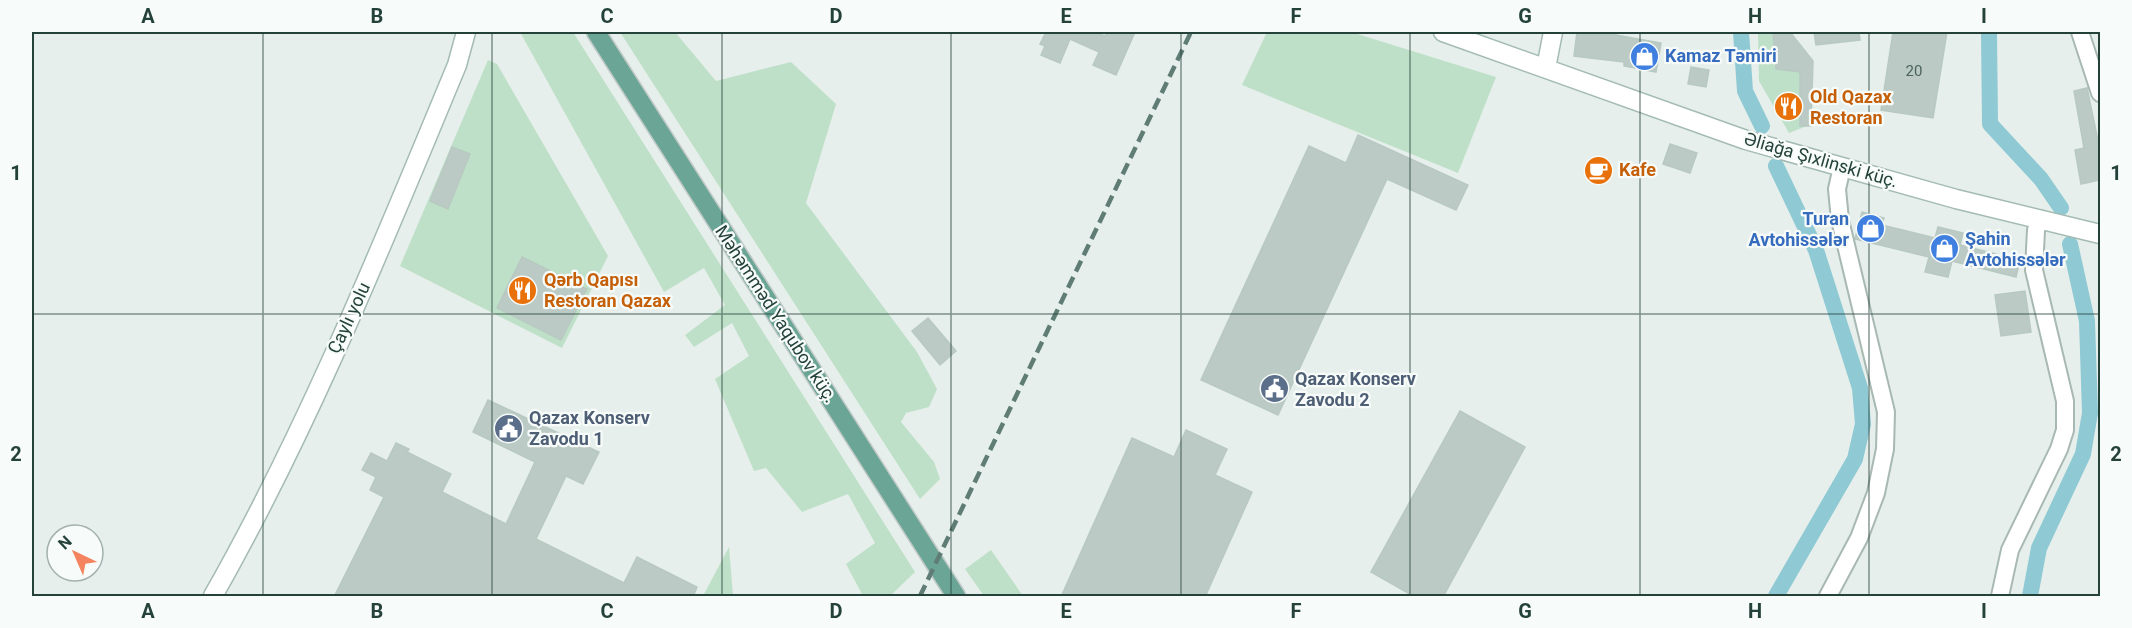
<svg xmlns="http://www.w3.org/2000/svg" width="2132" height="628" viewBox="0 0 2132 628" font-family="Roboto,sans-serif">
<rect width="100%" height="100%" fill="#e6efeb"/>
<g fill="#bfe0c8">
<polygon points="520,32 573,32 915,572 890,596 863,596 846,564 875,543 848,494 802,512 766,468 754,471 715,379 749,356 732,323 694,347 685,335 725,305 704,268 664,292"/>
<polygon points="620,32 675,32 716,81 791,62 836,104 806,203 917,352 937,389 929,407 906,413 901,422 934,462 940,479 920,499"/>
<polygon points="1267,32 1351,32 1496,77 1458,173 1242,85"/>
<polygon points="1758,32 1773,32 1777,69 1800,72 1812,124 1789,133 1759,81"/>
<polygon points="488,60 497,64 608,256 562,348 400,266"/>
<polygon points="729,547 733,596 703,596"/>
<polygon points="991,550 1023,596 984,596 965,569"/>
</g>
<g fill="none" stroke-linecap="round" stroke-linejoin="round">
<g stroke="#8ec9d4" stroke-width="16">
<polyline points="1741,32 1745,91 1762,126"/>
<polyline points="1989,32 1990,124 2041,179 2061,208"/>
<polyline points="1776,596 1855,459 1863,424 1860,388 1816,250 1776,166"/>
<polyline points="2030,596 2039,548 2083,454 2090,413 2087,321 2070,244"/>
</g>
</g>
<g fill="#bbcac4" stroke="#b8c9c2" stroke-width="1.5">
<polygon points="1046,32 1094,32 1105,36 1107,32 1135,32 1116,75 1093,65 1099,52 1070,39 1060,63 1041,55 1045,46 1040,44"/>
<polygon points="1577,32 1616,32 1616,35 1661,43 1656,72 1624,66 1624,62 1574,56"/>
<polygon points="1773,32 1790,32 1813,61 1811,126 1800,126 1800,72 1776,69"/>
<polygon points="1814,32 1859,32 1860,40 1816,45"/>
<polygon points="1893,32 1947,32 1933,118 1881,110"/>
<polygon points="1691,67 1709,70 1706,87 1688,84"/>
<polygon points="2087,88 2100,150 2100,180 2081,184 2075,150 2084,148 2074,91"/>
<polygon points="1358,135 1468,185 1456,210 1387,179 1278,415 1201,380 1309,146 1346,163"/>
<polygon points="1670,144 1697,153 1690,173 1663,164"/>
<polygon points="452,147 470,154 448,209 430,201"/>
<polygon points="1862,212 1884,218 1882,225 1935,238 1938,227 1963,233 1960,245 2020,260 2016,277 1952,261 1948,277 1925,272 1929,257 1855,239"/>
<polygon points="522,257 587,289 561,340 497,308"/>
<polygon points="2025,291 2031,332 2001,336 1995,295"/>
<polygon points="928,318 956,351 940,365 912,331"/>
<polygon points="488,400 599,452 583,484 566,476 536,539 624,583 637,557 697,587 693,597 334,597 384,497 370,490 376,477 362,470 371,453 387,461 396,443 409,449 407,452 451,474 442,492 506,524 535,462 473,432"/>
<polygon points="1460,411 1525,447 1443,597 1415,597 1371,572"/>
<polygon points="1186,430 1227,449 1215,475 1252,492 1205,597 1061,597 1132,438 1174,457"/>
</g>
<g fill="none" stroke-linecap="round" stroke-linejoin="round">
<defs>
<g id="street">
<polyline points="2080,32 2100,93"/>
<polyline points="1828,596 1859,538 1876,493 1885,449 1886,412 1840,220 1837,189 1842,167"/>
<polyline points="2000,596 2010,550 2059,449 2065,430 2065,401 2034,270 2036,230 2040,219"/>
</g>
<g id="secondary">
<polyline points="1443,32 1746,140 1956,199 2100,234"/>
<polyline points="1546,68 1553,32"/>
<path d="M 213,596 C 309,427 382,245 457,65 L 466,32"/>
</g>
<polyline id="primary" points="596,32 956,596"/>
</defs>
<use href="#street" stroke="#a8b8b2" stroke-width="20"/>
<use href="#secondary" stroke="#a4bbb3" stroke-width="21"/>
<use href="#primary" stroke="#c2cac8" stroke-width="21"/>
<use href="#street" stroke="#fff" stroke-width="16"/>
<use href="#secondary" stroke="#fff" stroke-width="18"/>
<use href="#primary" stroke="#6aa596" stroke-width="18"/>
<polyline stroke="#5f7d75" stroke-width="4.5" stroke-dasharray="12 6" stroke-linecap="butt" points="920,596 1191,32"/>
</g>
<path fill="none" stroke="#24423a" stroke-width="1.5" stroke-opacity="0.55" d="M 263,32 L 263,596M 492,32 L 492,596M 722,32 L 722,596M 951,32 L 951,596M 1181,32 L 1181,596M 1410,32 L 1410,596M 1640,32 L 1640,596M 1869,32 L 1869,596M 32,314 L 2100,314"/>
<defs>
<symbol id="shop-disc" viewBox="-11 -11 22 22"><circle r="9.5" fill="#3f7fe0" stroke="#f7fbf9"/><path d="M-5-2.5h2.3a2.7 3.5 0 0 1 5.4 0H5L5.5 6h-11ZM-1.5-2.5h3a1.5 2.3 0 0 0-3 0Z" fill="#fff"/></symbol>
<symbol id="restaurant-disc" viewBox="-11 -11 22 22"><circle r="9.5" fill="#e8710a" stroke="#f7fbf9"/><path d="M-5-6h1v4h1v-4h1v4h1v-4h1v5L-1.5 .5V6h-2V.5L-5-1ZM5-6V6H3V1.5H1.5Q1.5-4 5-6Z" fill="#fff"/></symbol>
<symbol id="cafe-disc" viewBox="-11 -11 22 22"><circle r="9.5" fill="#e8710a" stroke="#f7fbf9"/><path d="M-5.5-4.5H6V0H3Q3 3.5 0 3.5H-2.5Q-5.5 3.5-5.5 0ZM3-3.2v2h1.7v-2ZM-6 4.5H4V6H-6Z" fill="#fff"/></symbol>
<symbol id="civic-disc" viewBox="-11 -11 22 22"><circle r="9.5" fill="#5c6f8a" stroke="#f7fbf9"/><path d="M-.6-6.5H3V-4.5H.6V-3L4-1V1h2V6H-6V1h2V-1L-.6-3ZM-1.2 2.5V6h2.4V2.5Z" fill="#fff"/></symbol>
</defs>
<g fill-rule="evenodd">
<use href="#shop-disc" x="1628" y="40" width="33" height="33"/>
<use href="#restaurant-disc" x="1772" y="90" width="33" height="33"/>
<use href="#cafe-disc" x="1582" y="154" width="33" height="33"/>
<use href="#shop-disc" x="1854" y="212" width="33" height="33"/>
<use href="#shop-disc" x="1928" y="232" width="33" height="33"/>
<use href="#restaurant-disc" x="506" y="274" width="33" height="33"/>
<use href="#civic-disc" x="1258" y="372" width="33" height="33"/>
<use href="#civic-disc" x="492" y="412" width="33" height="33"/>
</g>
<g text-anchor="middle" stroke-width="4.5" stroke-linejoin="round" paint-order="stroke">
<g font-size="15" fill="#4a645c">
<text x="1914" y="76">20</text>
</g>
<g font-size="18" font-weight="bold" fill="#366cbe" stroke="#f7fbf9" text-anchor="start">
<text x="1665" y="62">Kamaz Təmiri</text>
<text x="1849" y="225" text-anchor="end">Turan<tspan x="1849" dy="21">Avtohissələr</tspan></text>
<text x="1965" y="245">Şahin<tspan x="1965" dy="21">Avtohissələr</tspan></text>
</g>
<g font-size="18" font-weight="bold" fill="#c56008" stroke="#f7fbf9" text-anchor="start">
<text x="1810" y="103">Old Qazax<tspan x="1810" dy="21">Restoran</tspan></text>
<text x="1619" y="176">Kafe</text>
<text x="544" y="286">Qərb Qapısı<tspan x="544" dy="21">Restoran Qazax</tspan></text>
</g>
<g font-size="18" fill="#24423a" stroke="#f7fbf9">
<text transform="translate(1821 160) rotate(16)" y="6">Əliağa Şıxlinski küç.</text>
<text transform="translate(776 314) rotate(57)" y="6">Məhəmməd Yaqubov küç.</text>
<text transform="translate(349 318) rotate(-65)" y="6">Çaylı yolu</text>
</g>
<g font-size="18" font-weight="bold" fill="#4e5e75" stroke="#f7fbf9" text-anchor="start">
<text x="1295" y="385">Qazax Konserv<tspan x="1295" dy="21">Zavodu 2</tspan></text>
<text x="529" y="424">Qazax Konserv<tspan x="529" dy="21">Zavodu 1</tspan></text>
</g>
</g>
<rect width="2132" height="628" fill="none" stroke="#f7fbf9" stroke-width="66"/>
<g transform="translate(75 553) rotate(316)"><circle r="28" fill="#f7fbf9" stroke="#a3b1ad" stroke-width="1.5"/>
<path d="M0-4.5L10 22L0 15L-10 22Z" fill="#f4845f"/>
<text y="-9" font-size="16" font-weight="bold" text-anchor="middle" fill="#24423a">N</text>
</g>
<rect x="33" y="33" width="2066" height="562" fill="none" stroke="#24423a" stroke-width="2"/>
<g font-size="20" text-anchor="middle" font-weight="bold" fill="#24423a">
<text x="148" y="23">A</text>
<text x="377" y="23">B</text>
<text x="607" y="23">C</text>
<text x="836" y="23">D</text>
<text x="1066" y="23">E</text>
<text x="1296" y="23">F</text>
<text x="1525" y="23">G</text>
<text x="1755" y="23">H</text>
<text x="1984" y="23">I</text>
<text x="16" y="180">1</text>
<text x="2116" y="180">1</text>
<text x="16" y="461">2</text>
<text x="2116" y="461">2</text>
<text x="148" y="618">A</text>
<text x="377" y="618">B</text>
<text x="607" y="618">C</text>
<text x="836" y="618">D</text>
<text x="1066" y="618">E</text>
<text x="1296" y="618">F</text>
<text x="1525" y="618">G</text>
<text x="1755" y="618">H</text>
<text x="1984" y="618">I</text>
</g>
</svg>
